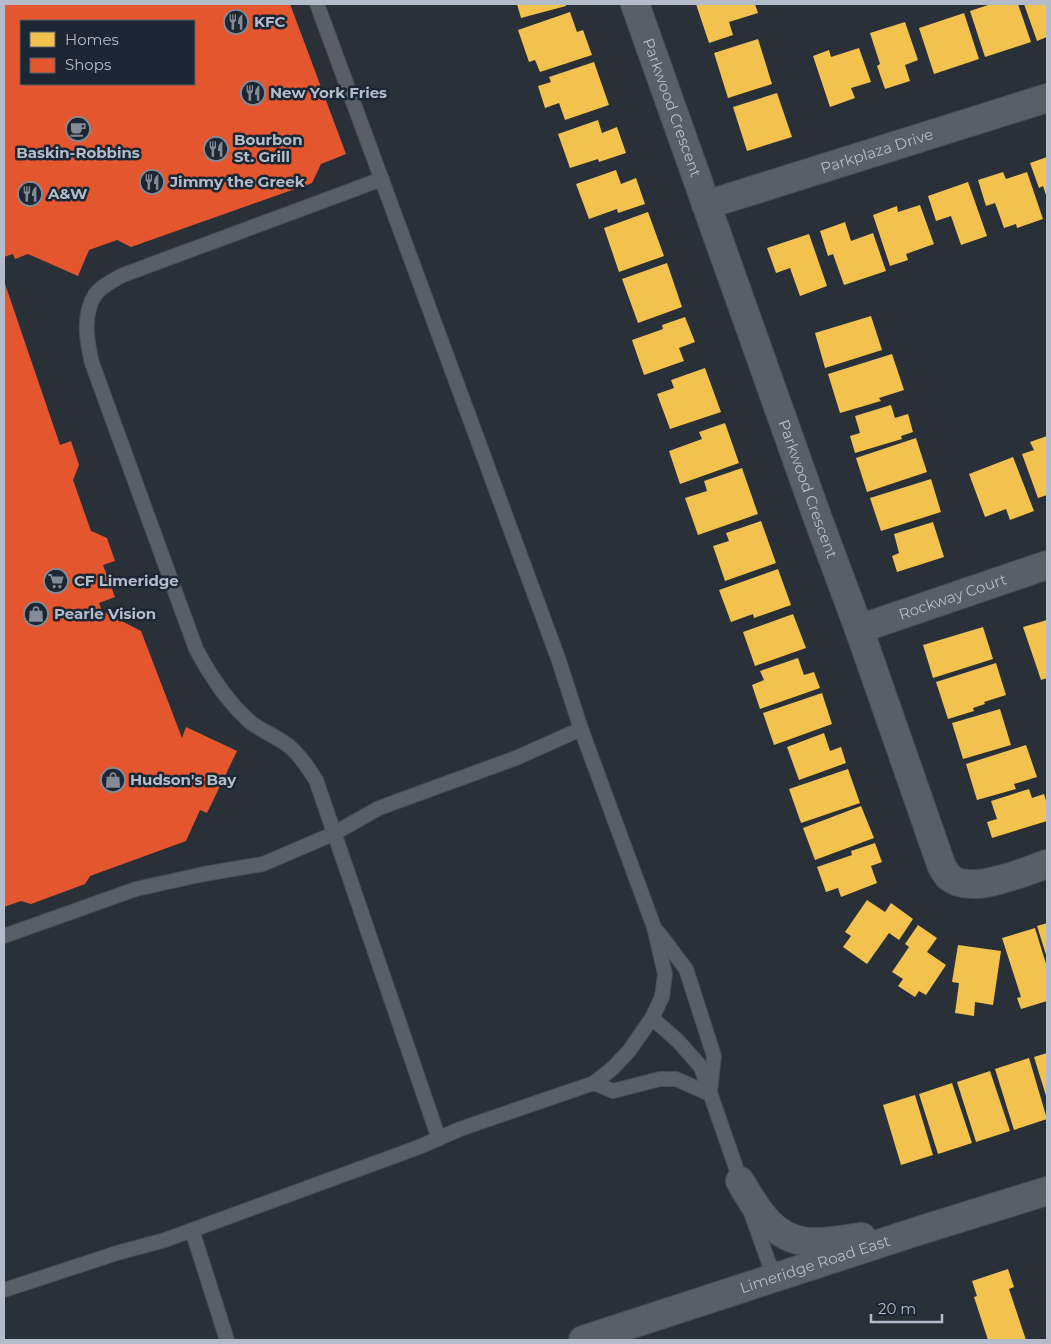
<svg xmlns="http://www.w3.org/2000/svg" width="1051" height="1344" viewBox="0 0 1051 1344" font-family="Montserrat,sans-serif">
<rect width="100%" height="100%" fill="#2a3038"/>
<g fill="#f2c14e">
<polygon points="517,4 566,4 566,6 521,18"/>
<polygon points="696,4 755,4 758,13 729,22 733,35 709,43"/>
<polygon points="991,4 1018,4 1031,42 985,57 970,11"/>
<polygon points="1024,4 1047,4 1047,37 1037,41"/>
<polygon points="570,12 577,32 583,30 592,55 540,72 535,60 529,62 518,30"/>
<polygon points="964,13 979,59 934,74 919,28"/>
<polygon points="905,22 918,60 905,65 910,81 885,89 877,66 880,64 870,33"/>
<polygon points="758,39 772,84 728,98 714,53"/>
<polygon points="859,48 871,82 851,88 855,98 830,107 813,56 829,50 831,57"/>
<polygon points="594,62 609,105 565,120 559,103 545,108 538,86 551,82 549,77"/>
<polygon points="777,93 792,137 747,151 733,107"/>
<polygon points="598,120 602,133 617,127 626,153 599,162 598,159 570,168 558,134"/>
<polygon points="1047,157 1047,198 1043,186 1039,188 1030,163"/>
<polygon points="616,170 621,184 636,178 645,204 618,213 617,209 589,219 576,184"/>
<polygon points="1003,172 1006,179 1027,172 1043,219 1017,228 1016,224 1004,228 995,203 986,206 978,180"/>
<polygon points="968,182 987,236 961,245 951,216 936,221 928,196"/>
<polygon points="920,205 934,244 906,254 908,260 890,266 873,215 897,206 898,212"/>
<polygon points="648,212 664,256 619,272 604,228"/>
<polygon points="845,222 851,241 873,233 886,271 844,285 833,254 828,256 820,231"/>
<polygon points="809,234 827,286 800,296 790,268 776,273 767,248"/>
<polygon points="667,263 682,307 638,323 622,279"/>
<polygon points="871,316 882,350 825,368 815,333"/>
<polygon points="685,317 695,342 679,348 684,361 644,375 632,340 663,329 662,325"/>
<polygon points="892,354 904,390 879,398 881,401 840,413 828,374"/>
<polygon points="705,368 721,412 670,429 657,394 674,388 671,380"/>
<polygon points="891,405 895,418 908,414 913,432 901,436 902,439 855,453 850,436 860,433 855,416"/>
<polygon points="725,423 739,463 680,484 669,451 702,439 699,432"/>
<polygon points="1047,436 1047,495 1038,498 1022,454 1034,450 1030,442"/>
<polygon points="916,438 927,472 867,492 856,458"/>
<polygon points="1013,457 1034,511 1010,520 1006,509 985,517 969,474"/>
<polygon points="742,468 758,514 698,535 685,498 707,491 704,481"/>
<polygon points="931,479 941,512 881,531 870,498"/>
<polygon points="761,521 776,563 725,581 713,546 729,541 726,533"/>
<polygon points="933,522 944,557 897,572 892,556 899,553 894,534"/>
<polygon points="778,569 791,605 754,618 753,614 731,622 719,590"/>
<polygon points="793,614 806,648 755,666 743,632"/>
<polygon points="1047,620 1047,678 1041,680 1023,627"/>
<polygon points="983,627 993,659 933,678 923,645"/>
<polygon points="798,658 804,675 814,672 820,688 760,709 752,685 764,680 760,671"/>
<polygon points="996,663 1006,695 984,702 985,704 973,708 974,711 948,719 936,682"/>
<polygon points="822,693 832,724 774,745 763,713"/>
<polygon points="1000,709 1011,745 963,759 952,723"/>
<polygon points="824,733 830,751 841,747 846,763 799,780 787,747"/>
<polygon points="1026,745 1037,777 1014,784 1016,789 977,800 966,764"/>
<polygon points="848,769 860,803 801,823 789,789"/>
<polygon points="1029,789 1032,798 1044,794 1047,804 1047,821 992,838 987,822 997,819 991,801"/>
<polygon points="861,806 874,838 815,860 803,828"/>
<polygon points="875,843 882,862 871,866 877,883 841,897 838,888 826,892 817,867 852,855 851,851"/>
<polygon points="867,900 885,912 891,903 913,919 899,940 889,933 867,964 843,947 851,936 845,932"/>
<polygon points="1047,923 1047,958 1037,926"/>
<polygon points="918,925 937,938 927,952 946,965 926,995 919,991 915,997 898,986 903,979 892,972 909,947 905,944"/>
<polygon points="1035,928 1047,967 1047,1001 1021,1009 1017,998 1021,997 1002,938"/>
<polygon points="958,945 1001,951 993,1005 975,1002 974,1016 955,1013 959,983 952,982"/>
<polygon points="1047,1053 1047,1099 1034,1057"/>
<polygon points="1029,1058 1047,1119 1014,1130 995,1069"/>
<polygon points="990,1071 1010,1131 976,1142 957,1082"/>
<polygon points="952,1083 972,1143 938,1154 919,1094"/>
<polygon points="915,1095 933,1155 901,1165 883,1105"/>
<polygon points="1008,1269 1014,1287 1009,1289 1026,1340 988,1340 974,1297 977,1296 972,1281"/>
</g>
<g fill="#e4572e" fill-rule="evenodd">
<path d="M 4,4 L 290,4 L 346,154 L 321,164 L 312,183 L 131,247 L 117,240 L 89,250 L 78,276 L 28,254 L 15,259 L 13,254 L 4,257 ZM 21,21 L 194,21 L 194,84 L 21,84 Z"/>
<polygon points="4,281 60,445 71,441 79,465 73,480 91,531 107,538 115,561 103,565 115,597 99,603 102,611 141,631 182,738 186,727 237,751 207,813 200,810 186,841 90,876 85,884 31,904 21,901 4,907"/>
</g>
<g fill="none" stroke-linecap="round" stroke-linejoin="round">
<defs>
<g id="service">
<path d="M 382,179 L 123,275 C 114,280 101,286 95,295 C 82,315 87,342 92,363 L 196,649 C 210,675 226,700 248,720 C 260,731 277,736 290,747 C 301,756 308,768 316,780 L 439,1139"/>
<polyline points="658,932 686,969 714,1056 710,1091"/>
<polyline points="4,936 136,889 204,874 263,864 333,834 379,808 516,758 581,729"/>
<polyline points="652,1018 678,1041 701,1067 742,1185"/>
<polyline points="594,1083 613,1091 660,1079 676,1079 710,1094"/>
<polyline points="751,1213 774,1277"/>
<polyline points="192,1230 227,1340"/>
<polyline points="4,1290 117,1253 165,1240 419,1147 460,1129 594,1083 613,1068 629,1051 652,1018 662,997 665,974 654,927 581,729 558,658 317,4"/>
</g>
<g id="minor">
<path id="s1" d="M 635,4 L 818,519 L 859,629 L 942,867 C 944,870 946,874 949,877 C 971,896 1023,872 1047,864"/>
<path id="s2" d="M 706,205 L 1047,98"/>
<path id="s3" d="M 859,629 L 1047,565"/>
<path d="M 740,1181 C 757,1210 774,1241 812,1242 C 828,1243 846,1239 862,1237"/>
<path id="s4" d="M 583,1340 L 918,1231 L 1047,1191"/>
</g>
</defs>
<use href="#service" stroke="#484c53" stroke-width="16"/>
<use href="#minor" stroke="#484c53" stroke-width="30"/>
<use href="#service" stroke="#5a5e66" stroke-width="14"/>
<use href="#minor" stroke="#5a5e66" stroke-width="28"/>
</g>
<defs>
<symbol id="restaurant-ring" viewBox="-11 -11 22 22"><circle r="9.5" fill="#1d2633" stroke="#848b96" stroke-width="1.5"/><path d="M-5-6h1v4h1v-4h1v4h1v-4h1v5L-1.5 .5V6h-2V.5L-5-1ZM5-6V6H3V1.5H1.5Q1.5-4 5-6Z" fill="#848b96"/></symbol>
<symbol id="cafe-ring" viewBox="-11 -11 22 22"><circle r="9.5" fill="#1d2633" stroke="#848b96" stroke-width="1.5"/><path d="M-5.5-4.5H6V0H3Q3 3.5 0 3.5H-2.5Q-5.5 3.5-5.5 0ZM3-3.2v2h1.7v-2ZM-6 4.5H4V6H-6Z" fill="#848b96"/></symbol>
<symbol id="supermarket-ring" viewBox="-11 -11 22 22"><circle r="9.5" fill="#1d2633" stroke="#848b96" stroke-width="1.5"/><path d="M-6-5.5h2.5l.6 2H6L4.5 2H-2.5L-4.4-4H-6ZM-1.5 3.2a1.3 1.3 0 1 0 .1 0ZM3 3.2a1.3 1.3 0 1 0 .1 0Z" fill="#848b96"/></symbol>
<symbol id="shop-ring" viewBox="-11 -11 22 22"><circle r="9.5" fill="#1d2633" stroke="#848b96" stroke-width="1.5"/><path d="M-5-2.5h2.3a2.7 3.5 0 0 1 5.4 0H5L5.5 6h-11ZM-1.5-2.5h3a1.5 2.3 0 0 0-3 0Z" fill="#848b96"/></symbol>
</defs>
<g fill-rule="evenodd">
<use href="#restaurant-ring" x="222" y="8" width="28" height="28"/>
<use href="#restaurant-ring" x="239" y="79" width="28" height="28"/>
<use href="#cafe-ring" x="64" y="115" width="28" height="28"/>
<use href="#restaurant-ring" x="202" y="135" width="28" height="28"/>
<use href="#restaurant-ring" x="138" y="168" width="28" height="28"/>
<use href="#restaurant-ring" x="16" y="180" width="28" height="28"/>
<use href="#supermarket-ring" x="42" y="567" width="28" height="28"/>
<use href="#shop-ring" x="22" y="600" width="28" height="28"/>
<use href="#shop-ring" x="99" y="766" width="28" height="28"/>
</g>
<g text-anchor="middle" stroke-width="5" stroke-linejoin="round" paint-order="stroke">
<g font-size="15" font-weight="bold" fill="#b4bcc9" stroke="#1d2633" text-anchor="start">
<text x="254" y="27">KFC</text>
<text x="270" y="98">New York Fries</text>
<text x="234" y="145">Bourbon<tspan x="234" dy="17">St. Grill</tspan></text>
<text x="78" y="158" text-anchor="middle">Baskin-Robbins</text>
<text x="170" y="187">Jimmy the Greek</text>
<text x="48" y="199">A&amp;W</text>
<text x="74" y="586">CF Limeridge</text>
<text x="54" y="619">Pearle Vision</text>
<text x="130" y="785">Hudson's Bay</text>
</g>
<g font-size="15" fill="#b4bcc9" stroke="#1d2633">
<text dy="5" stroke="none"><textPath href="#s1" startOffset="110">Parkwood Crescent</textPath></text>
<text dy="5" stroke="none"><textPath href="#s2" startOffset="179">Parkplaza Drive</textPath></text>
<text dy="5" stroke="none"><textPath href="#s1" startOffset="515">Parkwood Crescent</textPath></text>
<text dy="5" stroke="none"><textPath href="#s3" startOffset="99">Rockway Court</textPath></text>
<text dy="5" stroke="none"><textPath href="#s4" startOffset="244">Limeridge Road East</textPath></text>
</g>
</g>
<rect width="1051" height="1344" fill="none" stroke="#b4bcc9" stroke-width="10"/>
<rect x="20" y="20" width="175" height="65" fill="#1d2633" stroke="#59626f"/>
<rect x="30" y="32" width="25" height="15" fill="#f2c14e" stroke="#59626f"/>
<text x="65" y="45" font-size="15" fill="#b4bcc9">Homes</text>
<rect x="30" y="58" width="25" height="15" fill="#e4572e" stroke="#59626f"/>
<text x="65" y="70" font-size="15" fill="#b4bcc9">Shops</text>
<path d="M871 1314v8h71v-8" fill="none" stroke="#b4bcc9" stroke-width="2.5"/>
<text x="878" y="1314" font-size="15" fill="#b4bcc9" stroke="#1d2633" stroke-width="4" paint-order="stroke">20 m</text>
</svg>
